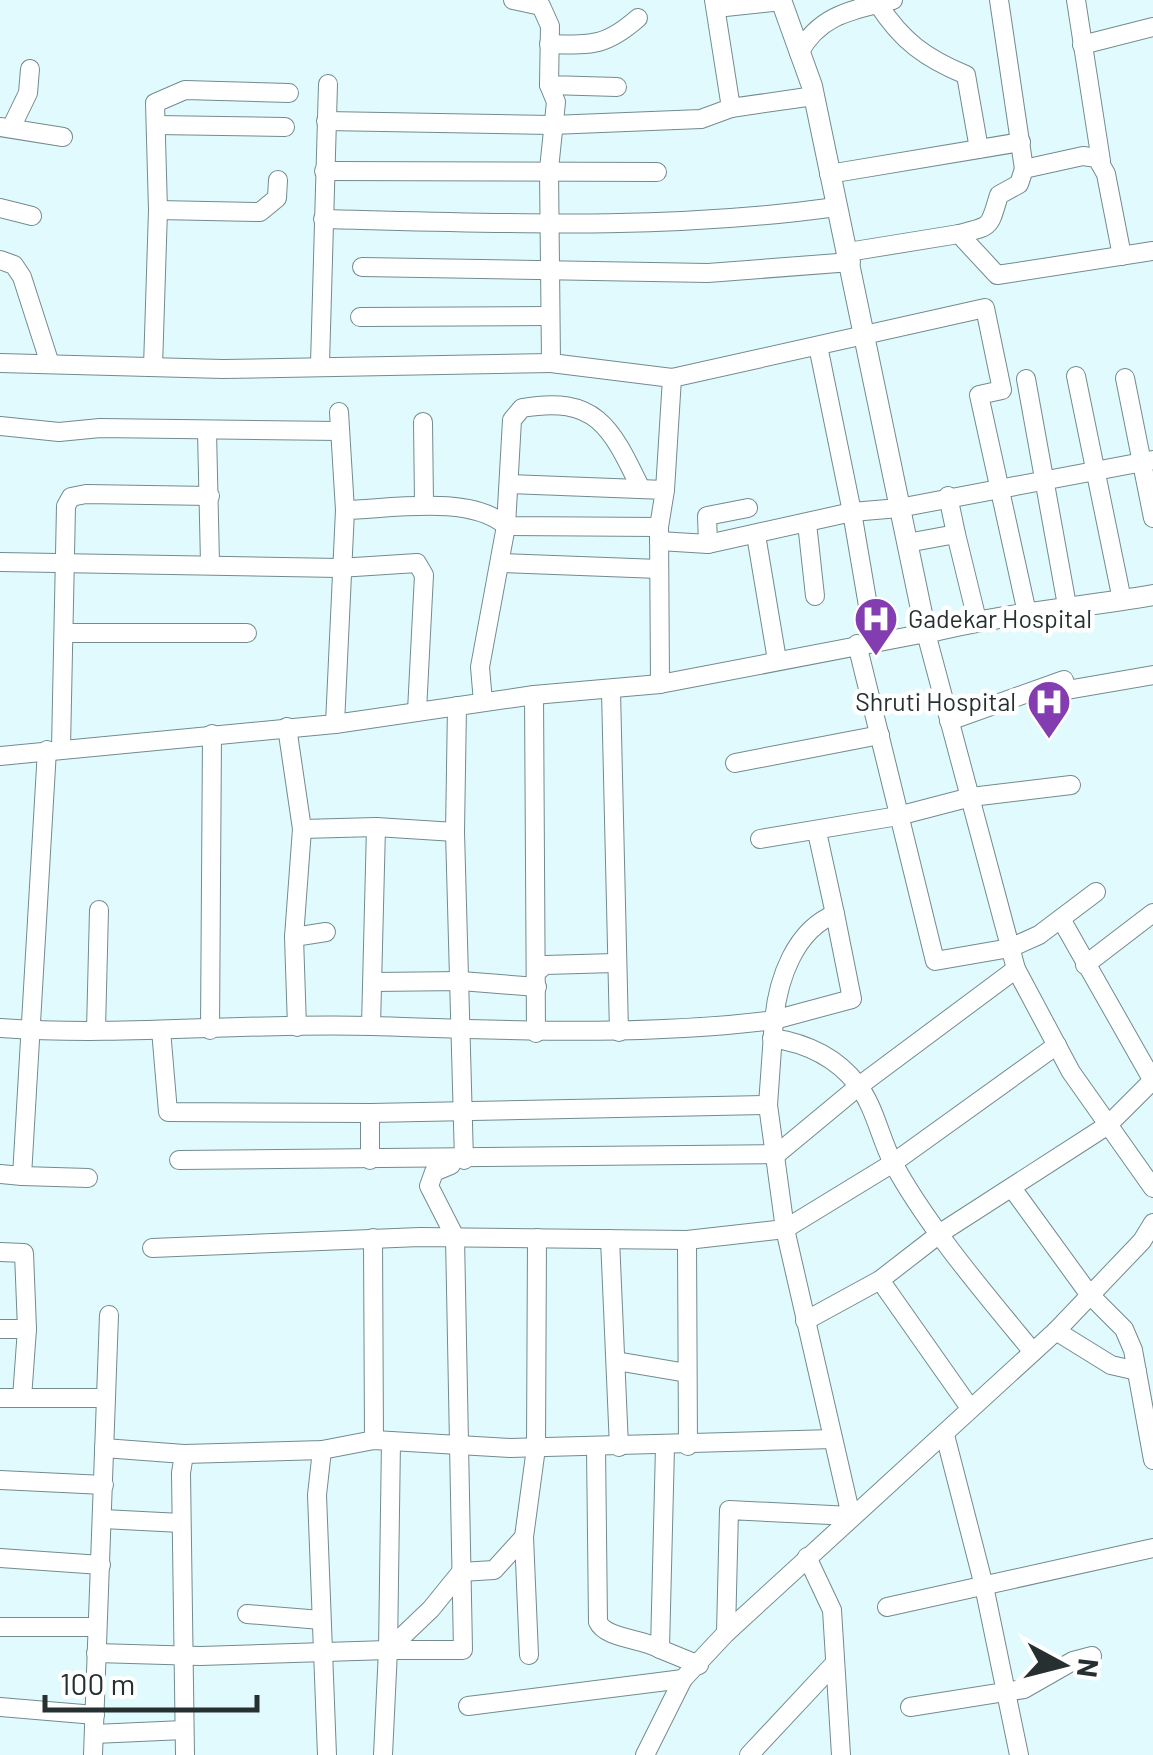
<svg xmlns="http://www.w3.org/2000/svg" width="1153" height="1755" viewBox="0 0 1153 1755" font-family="Barlow,sans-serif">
<rect width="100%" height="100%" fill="#e1fafe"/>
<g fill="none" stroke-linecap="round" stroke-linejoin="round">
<defs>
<g id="minor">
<polyline points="513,0 541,6 550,26 549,85 617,87"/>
<polyline points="714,0 731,108 814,96"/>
<polyline points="999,0 1024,169 1083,156 1097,158 1106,174 1122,256"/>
<polyline points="1076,0 1101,161"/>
<path d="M 878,4 C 902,41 925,58 966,75 L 979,149"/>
<polyline points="716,8 782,1"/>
<path d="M 549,44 C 591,45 605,47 638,18"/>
<polyline points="1082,45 1153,27"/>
<path d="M 799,53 C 820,14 853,10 893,0"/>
<polyline points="549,85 556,102 549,169 551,363 672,378 985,308 1002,390 979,395 1027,613"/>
<polyline points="326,121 552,125 701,119 731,108"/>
<polyline points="156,125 285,127"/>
<polyline points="12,126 28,93 30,69"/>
<polyline points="0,127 63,137"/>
<polyline points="324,171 657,172"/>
<polyline points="829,174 1021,142"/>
<polyline points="0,208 32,216"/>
<polyline points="158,210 260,212 277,198 278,180"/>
<path d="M 323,219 C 495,223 665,231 836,207"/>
<path d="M 959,234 C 993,226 989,227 999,195 L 1019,184 L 1024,169"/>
<polyline points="848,252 959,234 997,275 1153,251"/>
<polyline points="0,260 14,265 22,277 50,364"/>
<polyline points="362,267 708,273 851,262"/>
<polyline points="360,317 550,316"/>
<polyline points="818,346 852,512 899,508 1153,460"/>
<polyline points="0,363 223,369 551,363"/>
<polyline points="320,364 328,84"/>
<polyline points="153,367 158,210 155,103 185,90 289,93"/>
<polyline points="1076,376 1122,600"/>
<polyline points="1125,378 1153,518"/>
<polyline points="1026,379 1068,611"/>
<polyline points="339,412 345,510"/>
<polyline points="423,422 424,503"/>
<polyline points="0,426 59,432 100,428 339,431"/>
<polyline points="207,431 210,563"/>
<polyline points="509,484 665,490 659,527 660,684"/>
<polyline points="665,490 672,378"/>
<polyline points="948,496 956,534"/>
<polyline points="807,523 815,596"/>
<polyline points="756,535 777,660"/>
<polyline points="659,541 708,544 852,512 874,641"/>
<polyline points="907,543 956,534 977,620"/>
<polyline points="708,544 707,516 748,508"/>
<polyline points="0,562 339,568 417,563 424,575 417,711"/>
<polyline points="501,563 659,569"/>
<polyline points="64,633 247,633"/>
<polyline points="857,644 935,961 1010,948 1039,935 1096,892"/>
<polyline points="611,691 619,1032"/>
<polyline points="534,695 536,1033"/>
<path d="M 483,702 L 480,667 L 506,526 L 512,420 L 522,408 C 596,395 611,427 640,487"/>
<polyline points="457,706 455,832 464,1160"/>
<polyline points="949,721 1064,680 1067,690 1153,675"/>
<path d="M 335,724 L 345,510 C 389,509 471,494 506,526 L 659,527"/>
<polyline points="287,727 302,829 294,937 297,1027"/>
<polyline points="61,748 66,506 71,497 86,494 210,496"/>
<polyline points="0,756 335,724 534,695 660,684 926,633 1016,969 1071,1072 1153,1188"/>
<polyline points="735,763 880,735"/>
<polyline points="302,829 376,827 455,832"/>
<polyline points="817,832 835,914"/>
<polyline points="760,839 898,816 971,797 1071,785"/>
<polyline points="1061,919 1153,1081"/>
<polyline points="294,937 326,932"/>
<polyline points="1085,965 1153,913"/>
<polyline points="539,970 545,965 615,963"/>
<polyline points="373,982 461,981 537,987"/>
<polyline points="371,1026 376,827"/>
<path d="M 0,1028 C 124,1037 248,1022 372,1026 C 507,1030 640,1037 774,1020 C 778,979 795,930 835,914 L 852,999 L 774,1020 L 768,1105 L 785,1229 L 851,1516 L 729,1510 L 726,1633"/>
<polyline points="96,1030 99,910"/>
<polyline points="161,1030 168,1112 370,1113 370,1160"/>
<polyline points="210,1030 212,734"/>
<path d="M 772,1038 C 805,1043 836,1057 857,1084 C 874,1105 880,1137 892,1161 C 926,1225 987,1296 1033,1352"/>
<polyline points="370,1113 768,1105"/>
<polyline points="179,1160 777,1154 859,1086 1016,969"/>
<polyline points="0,1174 22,1176 47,750"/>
<polyline points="22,1176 88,1178"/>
<polyline points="1012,1188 1089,1294 1124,1329 1133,1350 1153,1460"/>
<polyline points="373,1238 374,1440"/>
<polyline points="610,1239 619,1447"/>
<polyline points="687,1240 688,1446"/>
<polyline points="152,1248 420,1237 687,1240 785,1229 893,1163 1057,1045"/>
<polyline points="0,1252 24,1253 27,1329 0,1329"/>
<polyline points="880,1280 970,1408"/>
<polyline points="805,1321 880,1280 942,1232 1108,1125 1153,1080"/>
<polyline points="1056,1331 1111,1365 1137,1371"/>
<polyline points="616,1361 687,1373"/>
<polyline points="0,1398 105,1398"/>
<polyline points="22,1398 27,1329"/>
<polyline points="945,1435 984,1586 1019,1755"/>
<path d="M 596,1447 L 598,1622 C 606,1639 642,1638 660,1649"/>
<polyline points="665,1447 660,1649 699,1665"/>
<polyline points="104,1448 184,1454 322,1450 374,1440 510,1448 833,1439"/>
<polyline points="322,1450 317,1495 327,1755"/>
<polyline points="184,1454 181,1473 185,1755"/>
<polyline points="0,1480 104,1485"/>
<polyline points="103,1519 181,1523"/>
<polyline points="807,1557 832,1610 841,1755"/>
<polyline points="0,1558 101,1565"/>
<polyline points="887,1607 1153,1548"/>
<polyline points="247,1614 321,1620"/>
<polyline points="0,1627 96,1627"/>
<polyline points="388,1650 391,1441"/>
<polyline points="96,1653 200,1656 388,1650 431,1609 461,1572 494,1570 524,1537"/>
<polyline points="529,1655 524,1537 536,1448 537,1238"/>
<polyline points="468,1706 683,1679"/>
<polyline points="0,1707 95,1715"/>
<polyline points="910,1707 1024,1689 1073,1661 1092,1656"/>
<polyline points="94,1734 184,1730"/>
<polyline points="93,1755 109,1315"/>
<polyline points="383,1755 388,1650 463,1650 455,1237 429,1186 434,1172 451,1165"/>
<polyline points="645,1755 683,1679 726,1633 1056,1331 1142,1241 1153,1223"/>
<polyline points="749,1755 835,1663"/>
</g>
<path id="tertiary" d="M 781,0 L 812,86 L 926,633 C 1001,614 1077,608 1153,595"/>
</defs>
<use href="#minor" stroke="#738b8e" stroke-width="20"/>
<use href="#tertiary" stroke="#738b8e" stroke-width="22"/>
<use href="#minor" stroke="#fff" stroke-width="18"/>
<use href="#tertiary" stroke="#fff" stroke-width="20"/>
</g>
<defs>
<symbol id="hospital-pin" viewBox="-11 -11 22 30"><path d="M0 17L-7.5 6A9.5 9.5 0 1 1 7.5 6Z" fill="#843db0" stroke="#fff"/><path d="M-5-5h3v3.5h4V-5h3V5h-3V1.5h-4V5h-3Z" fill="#fff"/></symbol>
</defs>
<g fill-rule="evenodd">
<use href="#hospital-pin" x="851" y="594" width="50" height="68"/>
<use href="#hospital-pin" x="1024" y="677" width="50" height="68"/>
</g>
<g text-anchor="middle" stroke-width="9" stroke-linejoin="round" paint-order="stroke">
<g font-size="25" fill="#263031" stroke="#fff" text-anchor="start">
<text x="908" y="628">Gadekar Hospital</text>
<text x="1016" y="711" text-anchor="end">Shruti Hospital</text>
</g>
</g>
<g transform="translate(1063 1665) rotate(97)" stroke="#ffffff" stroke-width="8" paint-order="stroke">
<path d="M0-8L18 38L0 25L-18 38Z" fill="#263031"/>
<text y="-15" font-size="28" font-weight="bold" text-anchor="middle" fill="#263031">N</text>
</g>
<path d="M45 1695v15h212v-15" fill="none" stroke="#263031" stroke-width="5"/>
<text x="60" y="1695" font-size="30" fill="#263031" stroke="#ffffff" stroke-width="8" paint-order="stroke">100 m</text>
</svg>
